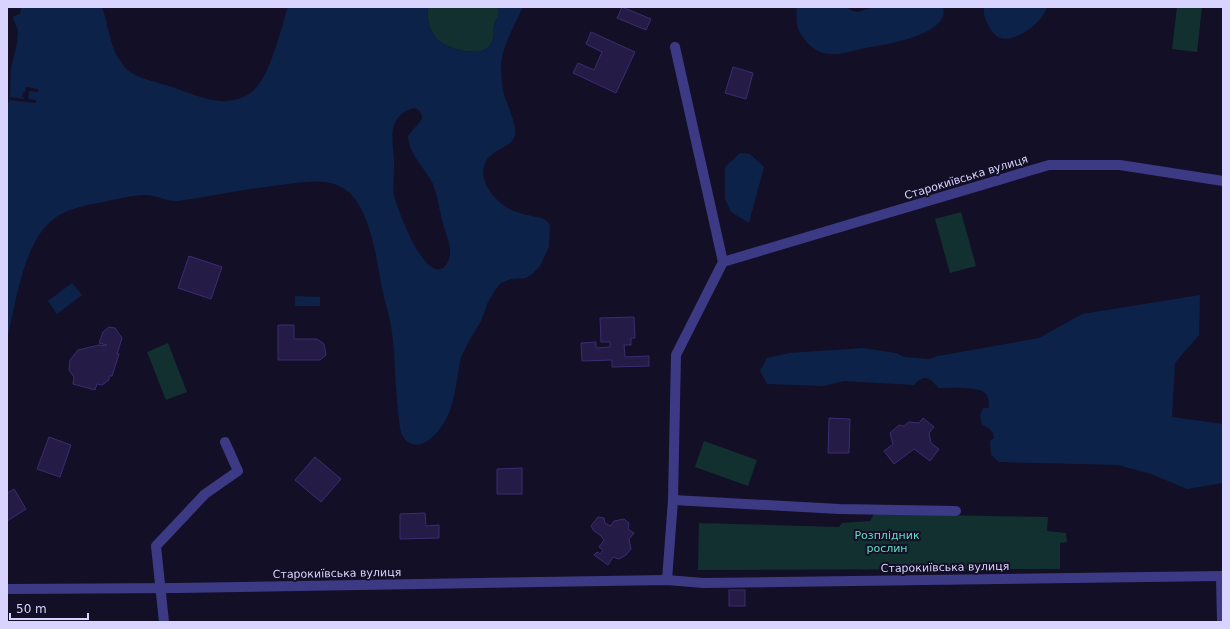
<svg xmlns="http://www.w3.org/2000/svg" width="1230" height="629" viewBox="0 0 1230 629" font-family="'DejaVu Sans',sans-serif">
<rect width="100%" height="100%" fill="#130f26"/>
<g fill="#12302f">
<path d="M 428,7 L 497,7 C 502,17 495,18 494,27 C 493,31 495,35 493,39 C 488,61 451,50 439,41 C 430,33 426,19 428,7 Z"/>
<polygon points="1177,7 1202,7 1197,52 1172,49"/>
<polygon points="961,212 976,266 950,273 935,219"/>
<polygon points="168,343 187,392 166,400 147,352"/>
<polygon points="704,441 757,460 748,486 695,467"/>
<polygon points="874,514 1048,517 1047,531 1066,533 1067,542 1060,543 1060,569 698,570 699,523 839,527 842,523 870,521"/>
</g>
<g fill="#0c2248" fill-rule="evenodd">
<path d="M 21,7 L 102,7 C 108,23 110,48 121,62 C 123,65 126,69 129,71 C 140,79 156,82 169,86 C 185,91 202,99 219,101 C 230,102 244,99 253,91 C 271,74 280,31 288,7 L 428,7 C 426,19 430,33 439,41 C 451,50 488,61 493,39 C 495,35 493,31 494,27 C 495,18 502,17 497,7 L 523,7 C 515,25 503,44 501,64 C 501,72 502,83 503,91 C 506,103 519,127 514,138 C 510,146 499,149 492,154 C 481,163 481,179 489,190 C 495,199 504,207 514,211 C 519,213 526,215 532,216 C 540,218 545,217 550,225 L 549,247 L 540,266 L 532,274 L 526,278 L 511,279 L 501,283 L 498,286 L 488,302 L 481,321 L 469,341 L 461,357 C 455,387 455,419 430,439 C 425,443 420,446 413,444 C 407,443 403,438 401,432 C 399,425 399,418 398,411 C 396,391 395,371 394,351 C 393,341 392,330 390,321 C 388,310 384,299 382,288 C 376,258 370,197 337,185 C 319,178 298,183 280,185 C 246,189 212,196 178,201 C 167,202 157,195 146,195 C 132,195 117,199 104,202 C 86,205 64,209 50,222 C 23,246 15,306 7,341 L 7,111 L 10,94 L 11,68 L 17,44 L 18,30 L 13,19 L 14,16 L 20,14 ZM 414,108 C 420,110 422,113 422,119 L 408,136 C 409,155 425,168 433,184 C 438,197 439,210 443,223 C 445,233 450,241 450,252 C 450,258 448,264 443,268 C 423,280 397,208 394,195 C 392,183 395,173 394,161 C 393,140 386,116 414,108 Z"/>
<path d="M 796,7 L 847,7 L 852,11 L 858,12 L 873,7 L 943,7 C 951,35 884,45 866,48 C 854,50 842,55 830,54 C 816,54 803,41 798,28 C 796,22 797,14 796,7 Z"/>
<path d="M 984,7 L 1047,7 C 1043,22 1016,43 1000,38 C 995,36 990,30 988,25 C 985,19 983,14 984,7 Z"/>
<polygon points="740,153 750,154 764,167 749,223 731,212 725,199 725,167"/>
<polygon points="72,283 82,295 57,314 48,301"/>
<path d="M 1200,295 L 1199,335 L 1175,363 L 1172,417 L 1223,424 L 1223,483 L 1187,489 L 1151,474 L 1118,465 L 999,462 L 991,455 L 990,441 L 994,438 C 993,430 989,428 982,425 L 980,415 L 983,408 L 989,408 C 989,403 989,397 985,393 C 978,386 949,388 938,388 C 930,377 923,374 914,385 L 844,381 L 823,386 L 767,384 L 760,371 L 767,358 L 789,353 L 863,348 L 896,353 L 904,357 L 929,359 L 938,356 L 1039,338 L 1082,314 Z"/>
<polygon points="295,296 320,297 320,306 295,306"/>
</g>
<polygon fill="#130f26" points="26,87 38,89 38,92 29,91 28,99 36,100 36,103 9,100 9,97 24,99 24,97 22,97 23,92 25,92"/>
<g fill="#241b47" stroke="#3b2d73">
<polygon points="622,7 651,19 646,30 617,18"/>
<polygon points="591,32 635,52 616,93 573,73 578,63 594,70 602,52 586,44"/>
<polygon points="733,67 753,73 746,99 725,93"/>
<polygon points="189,256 222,267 211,299 178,288"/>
<polygon points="634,317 635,338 631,338 631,345 624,345 625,357 649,356 649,366 612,367 612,360 582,361 581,343 596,342 596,348 610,347 610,342 601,342 600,318"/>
<polygon points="278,325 294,325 294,339 317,339 324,344 326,355 320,360 278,360"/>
<polygon points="109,327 115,328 122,338 117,354 119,354 112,376 109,376 109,380 102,385 97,384 95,390 73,384 74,377 69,370 70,360 78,350 99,345 106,346 107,345 99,343 103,332"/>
<polygon points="829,418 850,419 849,453 828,453"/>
<polygon points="923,418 934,427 929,433 931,443 939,449 930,461 914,449 894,464 884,451 893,444 890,433 899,425 904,426 909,422 919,423"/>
<polygon points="49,437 71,445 60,477 37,469"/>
<polygon points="315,457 341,479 321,502 295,480"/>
<polygon points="522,468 522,494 497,494 497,469"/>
<polygon points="14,489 26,509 7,521 7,493"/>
<polygon points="425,513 426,526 439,525 439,538 400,539 400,514"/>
<polygon points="598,517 604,518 605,523 610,526 614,521 624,519 629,523 628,529 634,533 629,539 631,549 626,555 619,559 613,557 608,565 594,555 597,552 600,554 603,550 599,547 604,540 600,535 594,531 591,526"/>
<rect x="729" y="590" width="16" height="16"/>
</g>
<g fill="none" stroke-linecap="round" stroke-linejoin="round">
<g stroke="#3d3a85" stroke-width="10">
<polyline points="723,262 1049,165 1120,165 1223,181"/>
<polyline points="673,500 839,509 956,511"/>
<polyline points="1221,576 1222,622"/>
<polyline points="667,580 673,500 676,355 723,262 675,47"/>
<polyline points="7,589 177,588 667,580 703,583 1223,576"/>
<polyline points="164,622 156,546 205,494 238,471 225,442"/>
</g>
</g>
<g text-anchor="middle" stroke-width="4" stroke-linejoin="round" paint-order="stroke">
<g font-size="11" fill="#d9d4ff" stroke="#130f26">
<text transform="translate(966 177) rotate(-17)" y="4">Старокиївська вулиця</text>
<text transform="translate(945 567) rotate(-1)" y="4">Старокиївська вулиця</text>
<text transform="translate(337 573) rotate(-1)" y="4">Старокиївська вулиця</text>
</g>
<g font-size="11" fill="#5fe0c0" stroke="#130f26">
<text x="887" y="539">Розплідник<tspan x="887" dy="13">рослин</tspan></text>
</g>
</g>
<rect width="1230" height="629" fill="none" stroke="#d9d4ff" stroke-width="16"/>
<path d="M10 613v6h78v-6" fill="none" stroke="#d9d4ff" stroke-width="2"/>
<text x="16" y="613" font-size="12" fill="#d9d4ff" stroke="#130f26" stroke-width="3" paint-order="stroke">50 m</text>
</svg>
